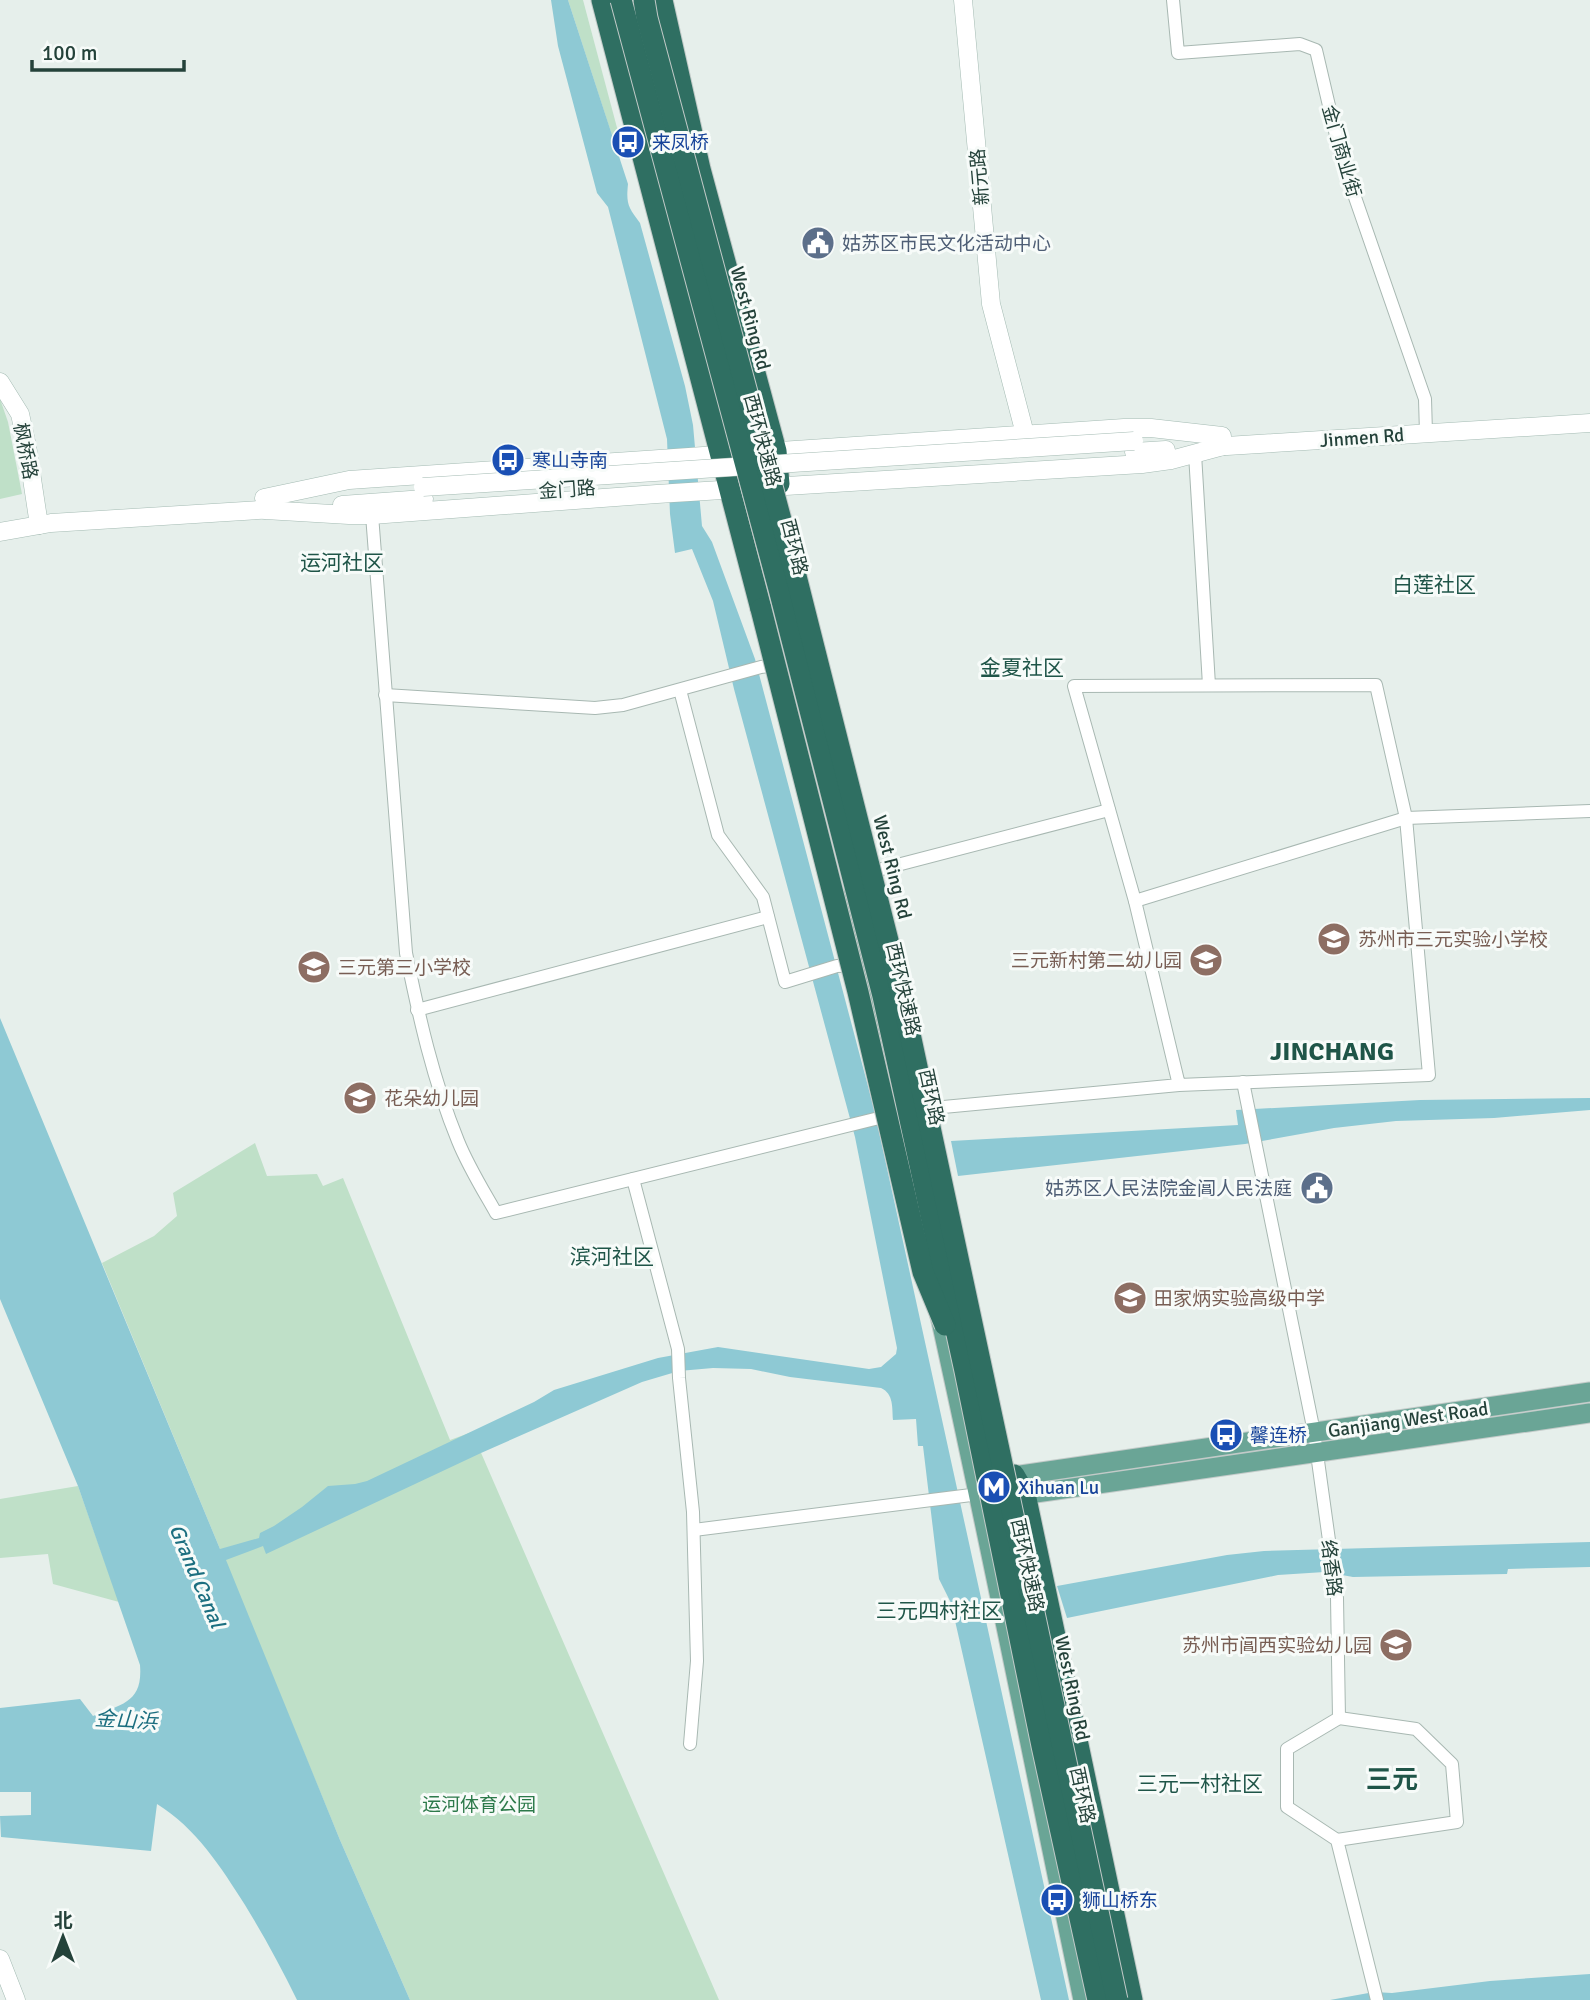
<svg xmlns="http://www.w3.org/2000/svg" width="1590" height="2000" viewBox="0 0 1590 2000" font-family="Signika,'Noto Sans SC',sans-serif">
<rect width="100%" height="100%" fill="#e6efeb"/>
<g fill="#bfe0c8">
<polygon points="568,0 583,0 624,154 619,157"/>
<polygon points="0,399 8,422 22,494 0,499"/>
<polygon points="255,1143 267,1176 317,1174 323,1186 343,1178 450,1440 472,1432 719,2000 410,2000 340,1840 102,1263 154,1236 177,1216 173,1193"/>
<polygon points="78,1486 119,1602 53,1584 48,1554 0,1558 0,1499"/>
</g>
<g fill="#8ec9d4">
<path d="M 551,0 L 568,0 L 628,184 C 626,204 628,207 640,223 L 685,386 L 693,425 L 702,526 L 712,542 L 755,659 L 874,1109 L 1069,2000 L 1041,2000 L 951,1603 L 939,1579 L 923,1446 L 918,1446 L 916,1419 L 893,1420 C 892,1408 894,1394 881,1388 L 790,1377 L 751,1369 L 713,1368 L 679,1371 L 642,1382 L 481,1453 L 266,1554 L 263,1546 L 226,1560 L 340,1840 L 410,2000 L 297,2000 C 281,1967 264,1936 245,1905 C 221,1867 196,1828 157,1804 L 151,1851 L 1,1837 L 0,1816 L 31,1815 L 31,1792 L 0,1792 L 0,1708 L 80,1699 L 93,1716 C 122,1704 143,1703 140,1665 L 78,1486 L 0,1299 L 0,1018 L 220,1549 L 259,1538 L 260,1533 L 274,1526 L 302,1507 L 328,1486 L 355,1484 L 367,1481 L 534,1402 L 554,1390 L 658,1358 L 718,1347 L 869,1369 L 881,1367 L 896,1354 L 897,1348 L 855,1137 L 734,689 L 713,601 L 692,549 L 675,553 L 670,514 L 667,439 L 608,207 L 597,193 L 558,46 Z"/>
<polygon points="1590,1098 1590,1110 1494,1118 1396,1121 1334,1128 1245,1144 958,1176 951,1141 1238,1125 1236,1110 1420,1100"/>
<polygon points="1590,1542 1590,1567 1508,1569 1507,1574 1353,1577 1342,1575 1340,1571 1278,1575 1067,1618 1057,1586 1227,1555 1264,1551"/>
<polygon points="1590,1974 1590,2000 1330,2000 1374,1992 1392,1993 1490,1981"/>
</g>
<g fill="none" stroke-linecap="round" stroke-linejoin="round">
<polyline stroke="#8ec9d4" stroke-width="10" points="984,1613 988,1611"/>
<defs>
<g id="street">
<polyline points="1173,0 1178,53 1300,44 1316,50 1341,157 1425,399 1426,433"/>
<polyline points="1195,454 1209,685"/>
<path d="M 372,515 L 406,953 C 419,1017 433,1080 458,1141 C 468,1166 483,1190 496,1213 L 891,1115"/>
<polyline points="680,690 718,835 763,897 785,982 837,966 857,965"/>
<polyline points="385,695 595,708 623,705 761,667 781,664"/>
<polyline points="878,870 1109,810"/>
<polyline points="1135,901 1406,818 1590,811"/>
<polyline points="417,1010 768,917"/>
<polyline points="1243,1082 1314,1432 1337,1598 1339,1718 1287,1749 1287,1807 1337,1840 1377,2000"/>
<polyline points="922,1109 1179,1085 1429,1075 1406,818 1376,685 1074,686 1135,901 1179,1085"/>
<polyline points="633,1179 678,1349 679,1378 693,1512 697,1661 690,1744"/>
<polyline points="694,1530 979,1494"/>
<polyline points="1337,1840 1457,1822 1452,1764 1416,1729 1339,1718"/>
</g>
<g id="secondary">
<polyline points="963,0 991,304 1025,434"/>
<polyline points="0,382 20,414 27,446 39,525"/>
<polyline points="1211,447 1590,423"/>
<polyline points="765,452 1124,428 1151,428 1222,436"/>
<polyline points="1134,452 1166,450"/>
<polyline points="264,498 349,480 733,454"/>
<polyline points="342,505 424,499"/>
<polyline points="265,510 349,515 372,515 657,494 1142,464 1171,460 1223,446"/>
<polyline points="0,532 51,523 275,509"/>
<polyline points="0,1959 16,2000"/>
</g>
<g id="primary">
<polyline points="845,899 884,1057"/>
<path d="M 939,1312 C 990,1541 1035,1771 1083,2000"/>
<polyline points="999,1478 1590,1392"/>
<polyline points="1009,1497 1590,1413"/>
</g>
<g id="highway">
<polyline points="602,0 761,609"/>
<polyline points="662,0 700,169 776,451 779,484"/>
<polyline points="1014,1475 1025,1494 1132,2000"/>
</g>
</defs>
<use href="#street" stroke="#a8b8b2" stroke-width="14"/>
<use href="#secondary" stroke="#a4bbb3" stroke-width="19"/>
<use href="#primary" stroke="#c2cac8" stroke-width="21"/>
<use href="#highway" stroke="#c2cac8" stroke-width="23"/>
<use href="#street" stroke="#fff" stroke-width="12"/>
<use href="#secondary" stroke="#fff" stroke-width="18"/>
<use href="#primary" stroke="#6aa596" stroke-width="19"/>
<use href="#highway" stroke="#2f6f62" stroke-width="21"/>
<defs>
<polyline id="secondary-bridge" points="423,487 1134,441"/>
<g id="highway-bridge">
<polyline points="621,0 779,589 883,996 965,1371 1042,1746 1098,2000"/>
<polyline points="644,0 647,18 796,576 901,992 1117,2000"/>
<polyline points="761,609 858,992 923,1272 945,1325"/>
</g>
</defs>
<use href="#secondary-bridge" stroke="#a4bbb3" stroke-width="19" stroke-linecap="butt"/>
<use href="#highway-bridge" stroke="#c2cac8" stroke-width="23" stroke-linecap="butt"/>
<use href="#secondary-bridge" stroke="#fff" stroke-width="18"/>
<use href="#highway-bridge" stroke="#2f6f62" stroke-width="21"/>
</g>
<defs>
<symbol id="bus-disc" viewBox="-11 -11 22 22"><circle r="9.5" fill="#1a4fb4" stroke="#f7fbf9"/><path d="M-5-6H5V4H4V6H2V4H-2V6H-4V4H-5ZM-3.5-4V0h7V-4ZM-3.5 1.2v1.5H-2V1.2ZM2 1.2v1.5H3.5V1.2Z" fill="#fff"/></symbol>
<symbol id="civic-disc" viewBox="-11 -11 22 22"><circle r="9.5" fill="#5c6f8a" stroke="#f7fbf9"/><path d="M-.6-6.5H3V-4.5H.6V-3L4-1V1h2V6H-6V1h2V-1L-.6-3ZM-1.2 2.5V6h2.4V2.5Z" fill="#fff"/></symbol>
<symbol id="school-disc" viewBox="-11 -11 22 22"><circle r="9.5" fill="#8d6e63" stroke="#f7fbf9"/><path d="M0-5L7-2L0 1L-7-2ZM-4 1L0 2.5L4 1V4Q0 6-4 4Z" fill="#fff"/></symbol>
<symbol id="metro-disc" viewBox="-11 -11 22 22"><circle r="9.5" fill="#1a4fb4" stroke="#f7fbf9"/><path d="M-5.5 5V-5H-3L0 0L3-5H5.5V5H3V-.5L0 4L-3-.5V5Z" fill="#fff"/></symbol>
</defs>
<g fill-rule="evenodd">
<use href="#bus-disc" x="609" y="123" width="38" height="38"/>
<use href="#civic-disc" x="799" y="224" width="38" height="38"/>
<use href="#bus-disc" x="489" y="441" width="38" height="38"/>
<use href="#school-disc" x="1315" y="920" width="38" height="38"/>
<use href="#school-disc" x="1187" y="941" width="38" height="38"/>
<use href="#school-disc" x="295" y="948" width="38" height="38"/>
<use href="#school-disc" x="341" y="1079" width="38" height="38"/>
<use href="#civic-disc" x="1298" y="1169" width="38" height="38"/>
<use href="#school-disc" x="1111" y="1279" width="38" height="38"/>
<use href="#bus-disc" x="1207" y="1416" width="38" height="38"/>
<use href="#metro-disc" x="975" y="1468" width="38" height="38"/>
<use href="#school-disc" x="1377" y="1626" width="38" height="38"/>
<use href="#bus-disc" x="1038" y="1881" width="38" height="38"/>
</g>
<g text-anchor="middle" stroke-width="6" stroke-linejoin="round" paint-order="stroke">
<g font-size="19" fill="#164399" stroke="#f7fbf9" text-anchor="start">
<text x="652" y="149">来凤桥</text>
<text x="532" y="467">寒山寺南</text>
<text x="1250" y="1442">馨连桥</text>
<text x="1018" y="1494">Xihuan Lu</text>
<text x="1082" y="1907">狮山桥东</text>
</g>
<g font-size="19" fill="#24423a" stroke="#f7fbf9">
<text transform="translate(1342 151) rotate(74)" y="7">金门商业街</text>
<text transform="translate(979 177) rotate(-95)" y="7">新元路</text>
<text transform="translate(751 318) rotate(75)" y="7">West Ring Rd</text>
<text transform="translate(1362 437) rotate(-4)" y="7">Jinmen Rd</text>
<text transform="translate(763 440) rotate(75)" y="7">西环快速路</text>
<text transform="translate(26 451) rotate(79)" y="7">枫桥路</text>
<text transform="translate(567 489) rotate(-4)" y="7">金门路</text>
<text transform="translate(795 547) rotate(76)" y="7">西环路</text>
<text transform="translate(893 867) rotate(76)" y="7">West Ring Rd</text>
<text transform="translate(904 989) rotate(77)" y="7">西环快速路</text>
<text transform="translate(932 1097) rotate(78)" y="7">西环路</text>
<text transform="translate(1408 1419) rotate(-8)" y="7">Ganjiang West Road</text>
<text transform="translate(1028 1565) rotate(78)" y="7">西环快速路</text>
<text transform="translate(1332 1568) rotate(83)" y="7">络香路</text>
<text transform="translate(1073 1688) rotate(78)" y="7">West Ring Rd</text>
<text transform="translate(1083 1795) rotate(78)" y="7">西环路</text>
</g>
<g font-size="19" fill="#4e5e75" stroke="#f7fbf9" text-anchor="start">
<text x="842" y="250">姑苏区市民文化活动中心</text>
<text x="1292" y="1195" text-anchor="end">姑苏区人民法院金阊人民法庭</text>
</g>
<g font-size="19" fill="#785e54" stroke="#f7fbf9" text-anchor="start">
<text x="1358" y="946">苏州市三元实验小学校</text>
<text x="1182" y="967" text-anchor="end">三元新村第二幼儿园</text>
<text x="338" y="974">三元第三小学校</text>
<text x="384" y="1105">花朵幼儿园</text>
<text x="1154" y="1305">田家炳实验高级中学</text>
<text x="1372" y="1652" text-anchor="end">苏州市阊西实验幼儿园</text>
</g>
<g font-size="19" fill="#2d7a4b" stroke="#f7fbf9">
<text x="479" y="1811">运河体育公园</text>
</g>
<g font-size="21" fill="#1f5548" stroke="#f7fbf9">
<text x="342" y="570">运河社区</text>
<text x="1434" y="592">白莲社区</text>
<text x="1022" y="675">金夏社区</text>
<text x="612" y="1264">滨河社区</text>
<text x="939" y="1618">三元四村社区</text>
<text x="1200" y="1791">三元一村社区</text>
</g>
<g font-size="21" font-style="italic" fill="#1c6f80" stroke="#f7fbf9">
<text transform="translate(197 1576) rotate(67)" y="7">Grand Canal</text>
<text transform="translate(126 1720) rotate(3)" y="7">金山浜</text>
</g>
<g font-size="26" font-weight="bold" fill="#1f5548" stroke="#f7fbf9">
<text x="1332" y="1060">JINCHANG</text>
<text x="1392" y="1788">三元</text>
</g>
</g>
<g transform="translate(63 1937)" stroke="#f7fbf9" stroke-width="5" paint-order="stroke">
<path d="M0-5L12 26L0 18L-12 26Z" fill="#24423a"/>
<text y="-10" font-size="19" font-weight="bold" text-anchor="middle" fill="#24423a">北</text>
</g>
<path d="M32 60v10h152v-10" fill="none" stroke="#24423a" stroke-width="3.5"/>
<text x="42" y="60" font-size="21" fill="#24423a" stroke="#f7fbf9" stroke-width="5" paint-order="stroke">100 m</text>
</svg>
